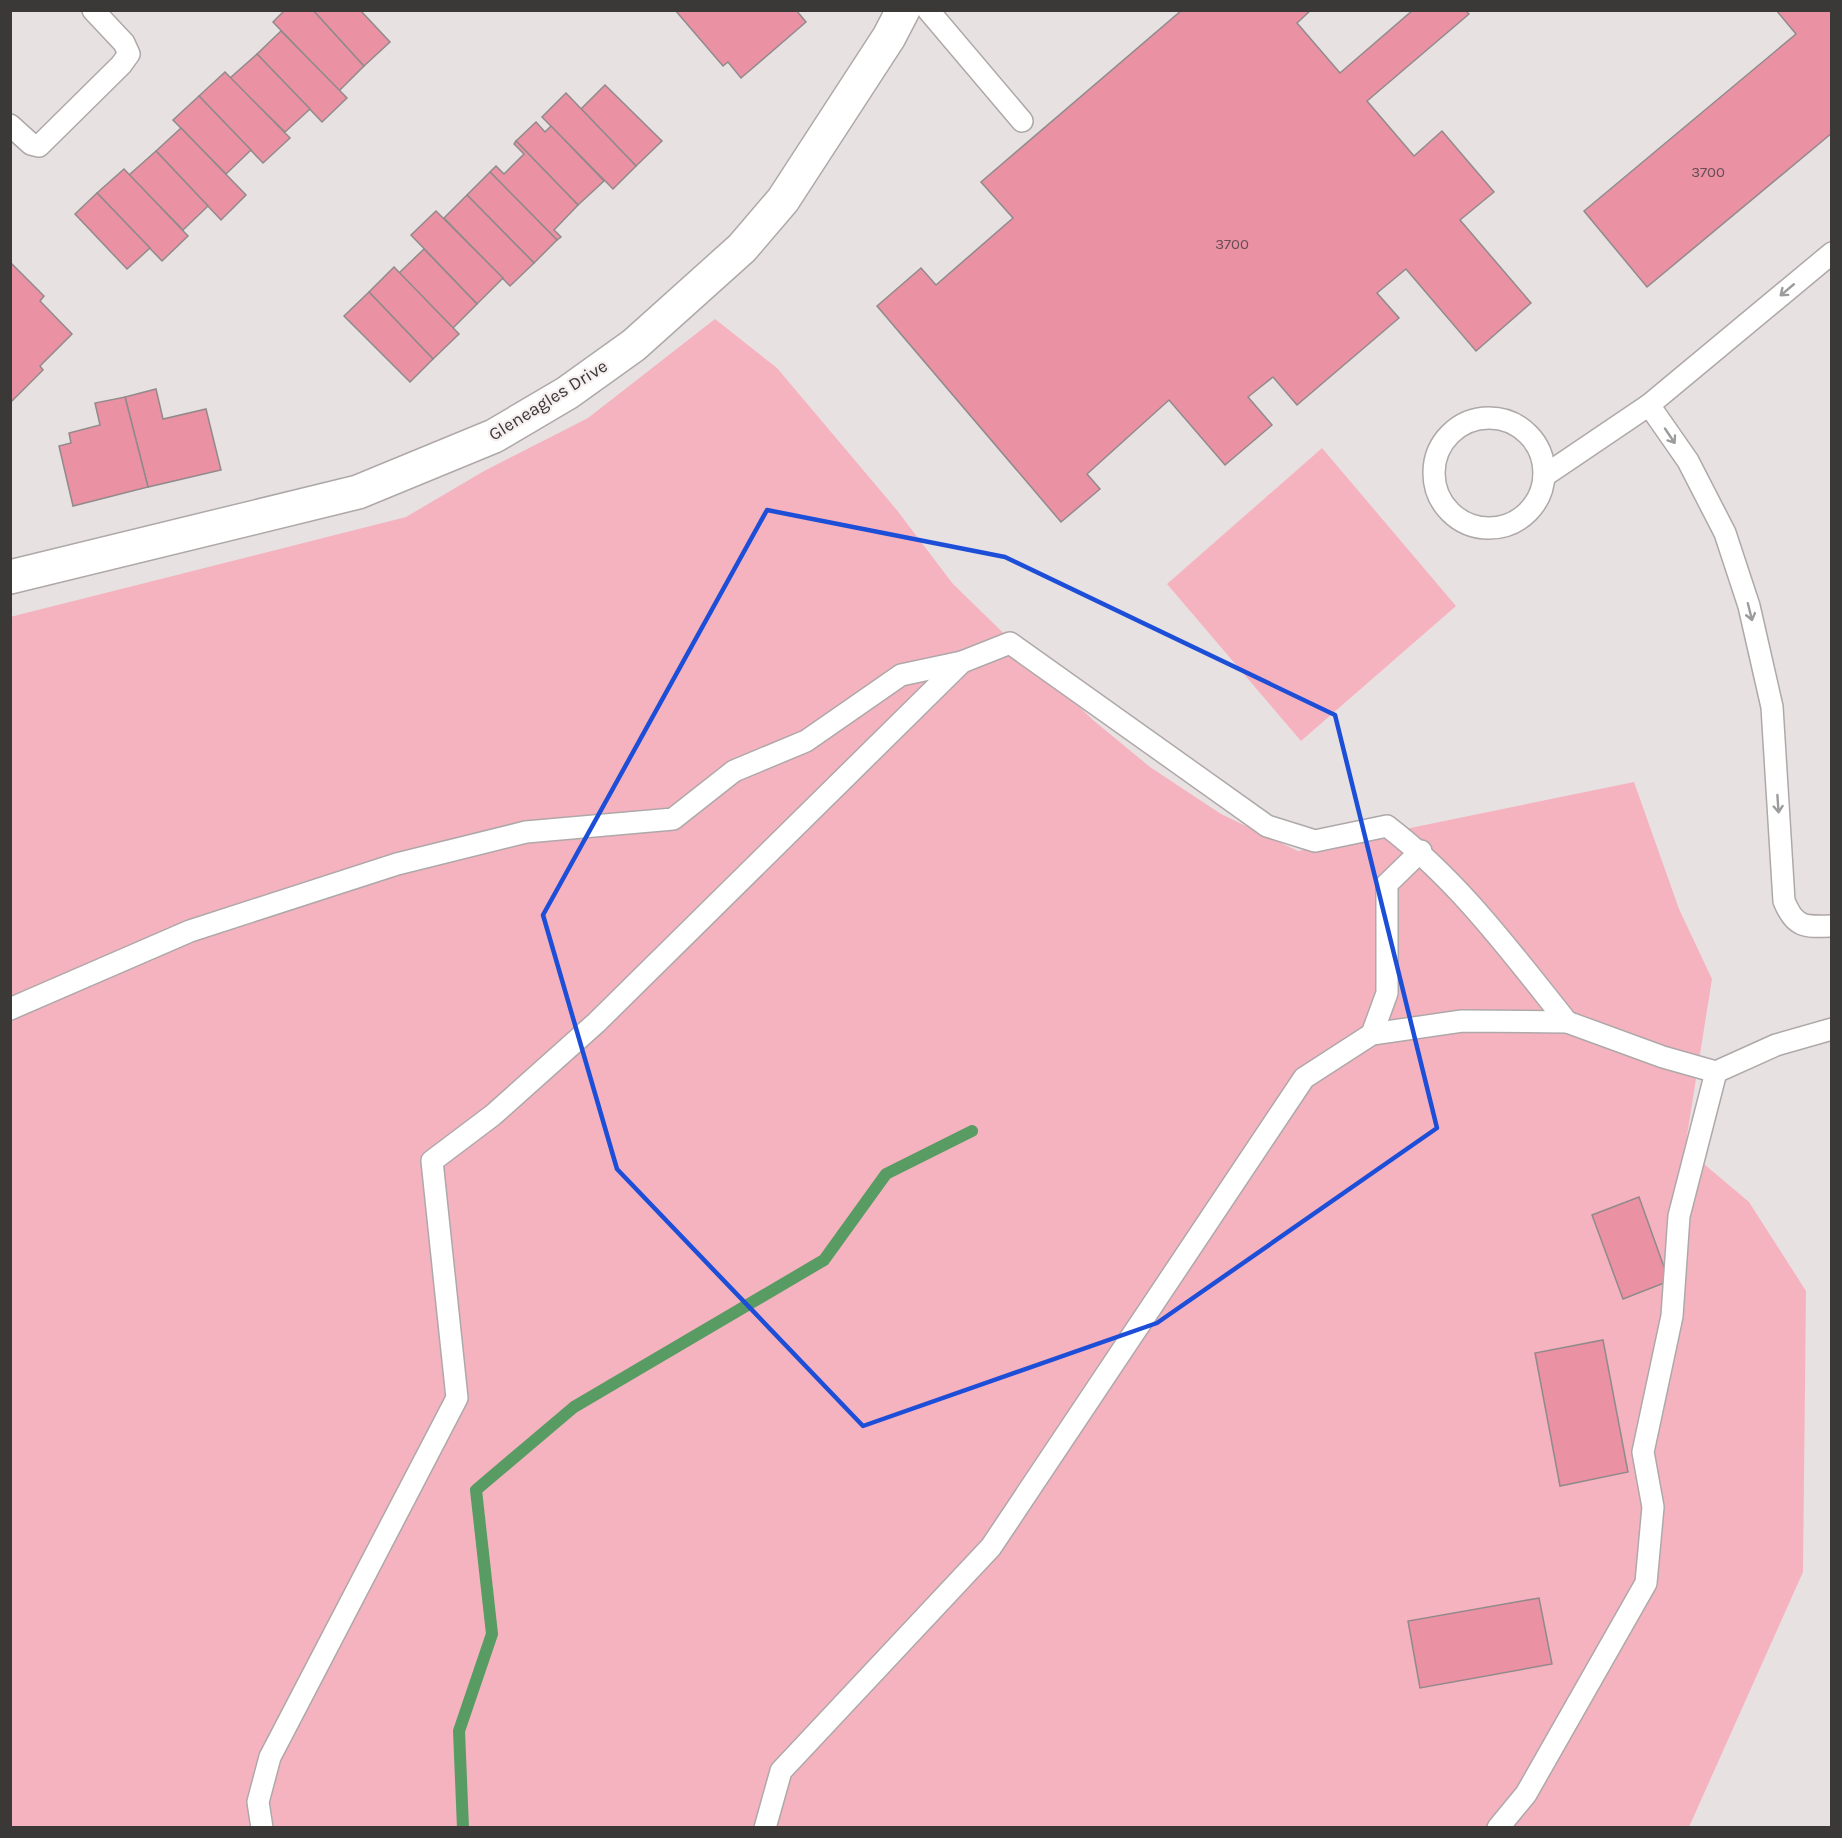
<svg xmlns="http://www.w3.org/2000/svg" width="1842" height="1838" viewBox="0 0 1842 1838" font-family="Karla,sans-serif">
<rect width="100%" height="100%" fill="#e8e1e2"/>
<g fill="#f5b3c0">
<polygon points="715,319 777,368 896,509 953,584 1093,720 1150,767 1221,814 1298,851 1634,782 1679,909 1712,979 1685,1148 1749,1202 1806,1291 1803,1572 1689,1827 11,1827 10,617 406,517 484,471 588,418"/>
<polygon points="1322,448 1456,606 1301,741 1167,584"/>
</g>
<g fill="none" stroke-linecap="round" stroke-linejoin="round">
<polyline stroke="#589c63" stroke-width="12" points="463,1828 459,1731 492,1634 476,1490 574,1407 824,1260 886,1174 972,1131"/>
</g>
<g fill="#ea91a4" stroke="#918a8b" stroke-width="1.5">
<polygon points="313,10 364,66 339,91 273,22 285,10"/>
<polygon points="313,10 360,10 390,42 364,66"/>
<polygon points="675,10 796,10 806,22 741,78 728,62 723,66"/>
<polygon points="1182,10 1311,10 1297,23 1340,73 1413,10 1465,10 1469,14 1367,101 1414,156 1442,131 1494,192 1460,220 1531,303 1476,351 1406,269 1377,293 1399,318 1297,405 1273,377 1248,397 1272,425 1225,465 1169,400 1087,474 1100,489 1061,522 877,306 921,268 936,285 1013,218 981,182"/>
<polygon points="1776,10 1832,10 1832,133 1647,287 1584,211 1796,34"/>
<polygon points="281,31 347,98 322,122 257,54"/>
<polygon points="257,54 310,109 285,132 230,78"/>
<polygon points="225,72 290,138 263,163 199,96"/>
<polygon points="605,85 662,141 636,166 581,109"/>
<polygon points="566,93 636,166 613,189 542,117"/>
<polygon points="199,96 251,150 226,174 173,120"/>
<polygon points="536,122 545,132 551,126 604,181 578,205 516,141"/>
<polygon points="181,128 246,195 221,220 156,151"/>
<polygon points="516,141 578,205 554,230 561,237 557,240 490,172 496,166 504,174 524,154 514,144"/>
<polygon points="156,151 208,206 183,230 129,175"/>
<polygon points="124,169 188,236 162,261 97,193"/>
<polygon points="490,172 557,240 534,263 467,195"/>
<polygon points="97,193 150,248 127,269 75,214"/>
<polygon points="467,195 534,263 510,286 444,218"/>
<polygon points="436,211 503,278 477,304 411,235"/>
<polygon points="424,249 477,304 453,328 399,273"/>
<polygon points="10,262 44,296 40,301 72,334 40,366 43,370 10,403"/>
<polygon points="394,267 459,334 433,359 369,292"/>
<polygon points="369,292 433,359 410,382 344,316"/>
<polygon points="156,389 163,419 206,409 221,470 148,487 125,397"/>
<polygon points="125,397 148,487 73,506 59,446 71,443 69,433 100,425 95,403"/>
<polygon points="1639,1197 1669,1281 1623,1299 1592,1215"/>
<polygon points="1603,1340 1628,1472 1560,1486 1535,1353"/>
<polygon points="1539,1598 1552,1664 1420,1688 1408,1621"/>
</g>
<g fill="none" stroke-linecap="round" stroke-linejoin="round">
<defs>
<g id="lane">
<polyline points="928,10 1022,121"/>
<polyline points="10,125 31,144 39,146 121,65 129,54 124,43 93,10"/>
<path d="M 1832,253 L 1649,405 L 1688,461 L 1725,533 L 1749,606 L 1772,707 L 1784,901 C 1795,928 1805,927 1832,926"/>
<circle cx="1489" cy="473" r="55"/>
<polyline points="1544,476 1649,405"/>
<polyline points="10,1009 190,931 397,864 526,832 673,819 734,771 806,741 901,675 962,662"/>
<polyline points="1372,1034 1387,993 1387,884 1421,851"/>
<polyline points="1716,1072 1776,1045 1832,1029"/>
<path d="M 262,1828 L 258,1802 L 270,1757 L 457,1398 L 432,1161 L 493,1115 L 596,1023 L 962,662 L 1010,643 L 1267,826 L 1315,841 L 1387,826 C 1459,881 1511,952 1567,1022"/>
<polyline points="765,1828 781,1771 991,1547 1304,1078 1372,1034 1462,1021 1567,1022 1663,1057 1716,1072 1679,1216 1672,1316 1643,1452 1653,1507 1646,1583 1526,1794 1498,1828"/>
</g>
<polyline id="secondary" points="10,577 358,492 494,436 567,393 634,345 742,248 783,200 889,37 903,10"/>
</defs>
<use href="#lane" stroke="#afa8a9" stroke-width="24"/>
<use href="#secondary" stroke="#afa8a9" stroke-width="36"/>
<use href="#lane" stroke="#fff" stroke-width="21"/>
<use href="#secondary" stroke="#fff" stroke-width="33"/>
</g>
<defs><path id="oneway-shaft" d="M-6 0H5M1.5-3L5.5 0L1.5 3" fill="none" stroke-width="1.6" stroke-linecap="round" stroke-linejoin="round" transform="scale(1.5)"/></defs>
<g stroke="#9d9c9c">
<use href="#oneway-shaft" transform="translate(1787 290) rotate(140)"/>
<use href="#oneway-shaft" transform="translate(1670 436) rotate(56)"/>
<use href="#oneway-shaft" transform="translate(1750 612) rotate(76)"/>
<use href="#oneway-shaft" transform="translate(1778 804) rotate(86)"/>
</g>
<path fill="none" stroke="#1d4ed8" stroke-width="4.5" stroke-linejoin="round" d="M 767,510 L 1005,557 L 1335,715 L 1437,1128 L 1157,1323 L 863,1426 L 617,1169 L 543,915 Z"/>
<g text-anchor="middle" stroke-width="4.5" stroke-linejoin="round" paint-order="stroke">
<g font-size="15" fill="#674e53">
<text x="1708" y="177">3700</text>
<text x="1232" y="249">3700</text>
</g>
<g font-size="18" fill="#3b3838" stroke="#f6eeef">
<text transform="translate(548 400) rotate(-32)" y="6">Gleneagles Drive</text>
</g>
</g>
<rect width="1842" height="1838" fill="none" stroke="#3b3838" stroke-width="24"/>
</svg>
